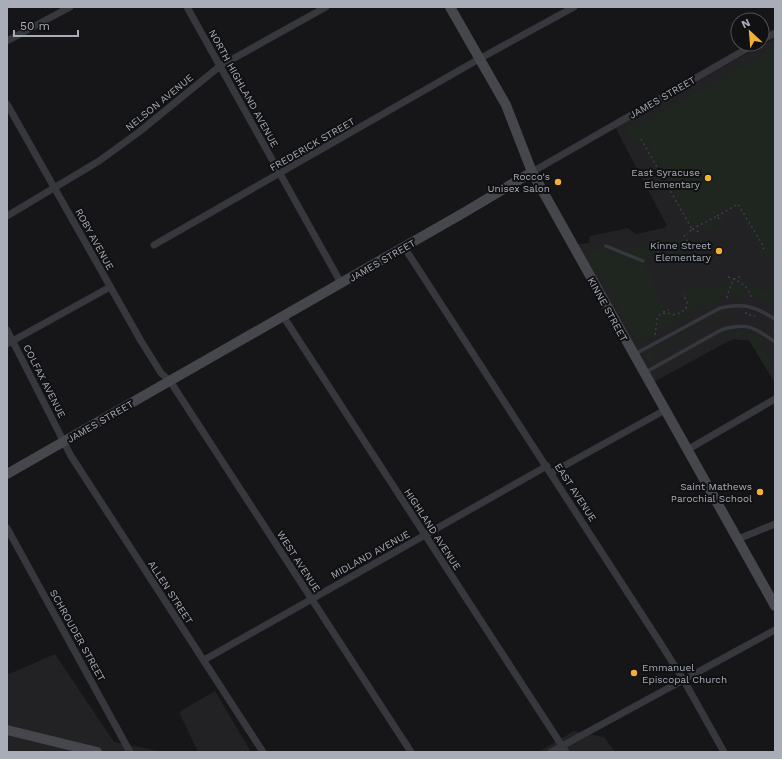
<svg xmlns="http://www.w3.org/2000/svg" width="782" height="759" viewBox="0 0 782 759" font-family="'Work Sans',sans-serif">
<rect width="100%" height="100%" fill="#161618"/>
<g fill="#222225">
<polygon points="775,38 775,376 753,341 732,339 654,382 577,244 589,243 590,236 628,228 636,234 663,228 667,226 615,127"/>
<polygon points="55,654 114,742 164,752 7,752 7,672 9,674"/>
<polygon points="215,691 251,752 198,752 179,712"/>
<polygon points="574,731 604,737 615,752 538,752"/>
</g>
<g fill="#1e261f">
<polygon points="775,48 775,261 761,253 765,251 765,247 739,203 737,203 694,226 693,225 643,137 636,141 633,140 625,126 628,122 632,128"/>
<polygon points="735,206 739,207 761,246 760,250"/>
<polygon points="715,218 717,219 720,223 705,231 702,228 703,225"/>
<polygon points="684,238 690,248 686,254 687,255 667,267 665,264 667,262 657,243"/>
<path d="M 651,244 L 653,244 L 659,254 L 654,252 C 651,254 646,258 642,258 C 636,258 628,254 626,248 Z"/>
<path d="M 603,248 L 643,263 L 656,284 L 652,287 L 665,309 L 656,316 L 653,334 C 646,338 641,342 634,338 L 588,254 Z"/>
<polygon points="745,279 775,297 775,308 754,295"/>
<polygon points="722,281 723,283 728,287 720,299 706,304 658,331 657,330 659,316 665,313 675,316 687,310 689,303 684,294 695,287 705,290"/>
<polygon points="735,282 742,286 747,295 746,297 733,297 730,290"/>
<polygon points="725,312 726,315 716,318 653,354 655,361 649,364 645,356 649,352 711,317"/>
<polygon points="735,330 747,331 761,338 761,345 775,370 775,383 745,334 730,341 724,333"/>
</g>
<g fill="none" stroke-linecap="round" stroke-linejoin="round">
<g stroke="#3d3f44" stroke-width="1.5" stroke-dasharray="2 3" stroke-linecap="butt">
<polyline points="641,139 692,229 687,234"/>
<polyline points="717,216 738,204 764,247 763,250 761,252"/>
<polyline points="692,229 717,216 721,222"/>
<polyline points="692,229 701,233"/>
<polyline points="684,235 690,246 693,247"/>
<polyline points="653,241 664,262"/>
<path d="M 728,277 C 741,282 749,286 752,300"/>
<polyline points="727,298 729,290 734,279 741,276"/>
<polyline points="663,312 669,310"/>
<polyline points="746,312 746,314 755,316"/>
<path d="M 655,335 C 658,316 654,310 676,315 L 686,309 L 687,302 L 683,294"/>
</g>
<g stroke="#37383d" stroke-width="3.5">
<polyline points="606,246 643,261"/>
<path d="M 635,354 L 720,308 C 744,303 754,306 775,319"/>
<path d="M 646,372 L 721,330 C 747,322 754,327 775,342"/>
</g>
<g stroke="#37383d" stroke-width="7">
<polyline points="187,7 341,283"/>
<polyline points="762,40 775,33"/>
<polyline points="7,41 70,7"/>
<polyline points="7,104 141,341 161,373 170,381 411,752"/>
<polyline points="532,172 755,44"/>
<polyline points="7,216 99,161 139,132 220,66 326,7"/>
<polyline points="154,245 479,59 574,7"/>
<polyline points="404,247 659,641 683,679 724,752"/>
<polyline points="283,316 566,752"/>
<polyline points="7,330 71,456 263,752"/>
<polyline points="7,344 110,287"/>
<polyline points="687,450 775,399"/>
<polyline points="551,473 665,410"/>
<polyline points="7,528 130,752"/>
<polyline points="738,539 775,524"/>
<polyline points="204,660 547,466"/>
<polyline points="551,752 775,630"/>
</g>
<g stroke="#45474d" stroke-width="10">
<polyline points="450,7 506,105 532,172 775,606"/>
<polyline points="7,474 465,212 532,172"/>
<polyline points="7,730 97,752"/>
</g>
</g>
<g fill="#f2b134" stroke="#111113" stroke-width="1.5">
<circle cx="708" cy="178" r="4"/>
<circle cx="558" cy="182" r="4"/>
<circle cx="719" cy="251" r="4"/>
<circle cx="760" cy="492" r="4"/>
<circle cx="634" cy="673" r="4"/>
</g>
<g text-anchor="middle" stroke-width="4" stroke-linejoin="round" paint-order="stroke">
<g font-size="10" fill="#a8adb8" stroke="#111113">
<text transform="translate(244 88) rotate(61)" y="4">NORTH HIGHLAND AVENUE</text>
<text transform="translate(662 97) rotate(-30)" y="4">JAMES STREET</text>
<text transform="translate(159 102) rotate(-39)" y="4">NELSON AVENUE</text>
<text transform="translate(312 144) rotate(-30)" y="4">FREDERICK STREET</text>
<text transform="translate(95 239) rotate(61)" y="4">ROBY AVENUE</text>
<text transform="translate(382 260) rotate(-30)" y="4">JAMES STREET</text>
<text transform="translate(608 309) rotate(61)" y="4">KINNE STREET</text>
<text transform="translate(45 381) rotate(63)" y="4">COLFAX AVENUE</text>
<text transform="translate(100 421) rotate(-30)" y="4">JAMES STREET</text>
<text transform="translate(576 492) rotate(57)" y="4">EAST AVENUE</text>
<text transform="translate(433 529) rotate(57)" y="4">HIGHLAND AVENUE</text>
<text transform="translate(370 554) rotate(-29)" y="4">MIDLAND AVENUE</text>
<text transform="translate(299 561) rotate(57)" y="4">WEST AVENUE</text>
<text transform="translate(171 592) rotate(57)" y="4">ALLEN STREET</text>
<text transform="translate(78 635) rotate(61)" y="4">SCHROUDER STREET</text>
</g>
<g font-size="10" fill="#a8adb8" stroke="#111113" text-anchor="end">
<text x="700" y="176">East Syracuse<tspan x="700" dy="12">Elementary</tspan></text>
<text x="550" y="180">Rocco's<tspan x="550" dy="12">Unisex Salon</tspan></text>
<text x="711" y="249">Kinne Street<tspan x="711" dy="12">Elementary</tspan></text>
<text x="752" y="490">Saint Mathews<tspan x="752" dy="12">Parochial School</tspan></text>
<text x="642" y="671" text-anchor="start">Emmanuel<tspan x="642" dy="12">Episcopal Church</tspan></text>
</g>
</g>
<rect width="782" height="759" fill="none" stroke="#a8adb8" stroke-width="16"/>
<g transform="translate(750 32) rotate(334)"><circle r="19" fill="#111113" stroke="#4d4f55"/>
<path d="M0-3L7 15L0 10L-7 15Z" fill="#f2b134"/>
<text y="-6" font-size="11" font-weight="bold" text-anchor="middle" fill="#a8adb8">N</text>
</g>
<path d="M14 30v6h64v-6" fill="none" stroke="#a8adb8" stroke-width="2"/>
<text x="20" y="30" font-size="12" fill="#a8adb8" stroke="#111113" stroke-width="3" paint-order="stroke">50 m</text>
</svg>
